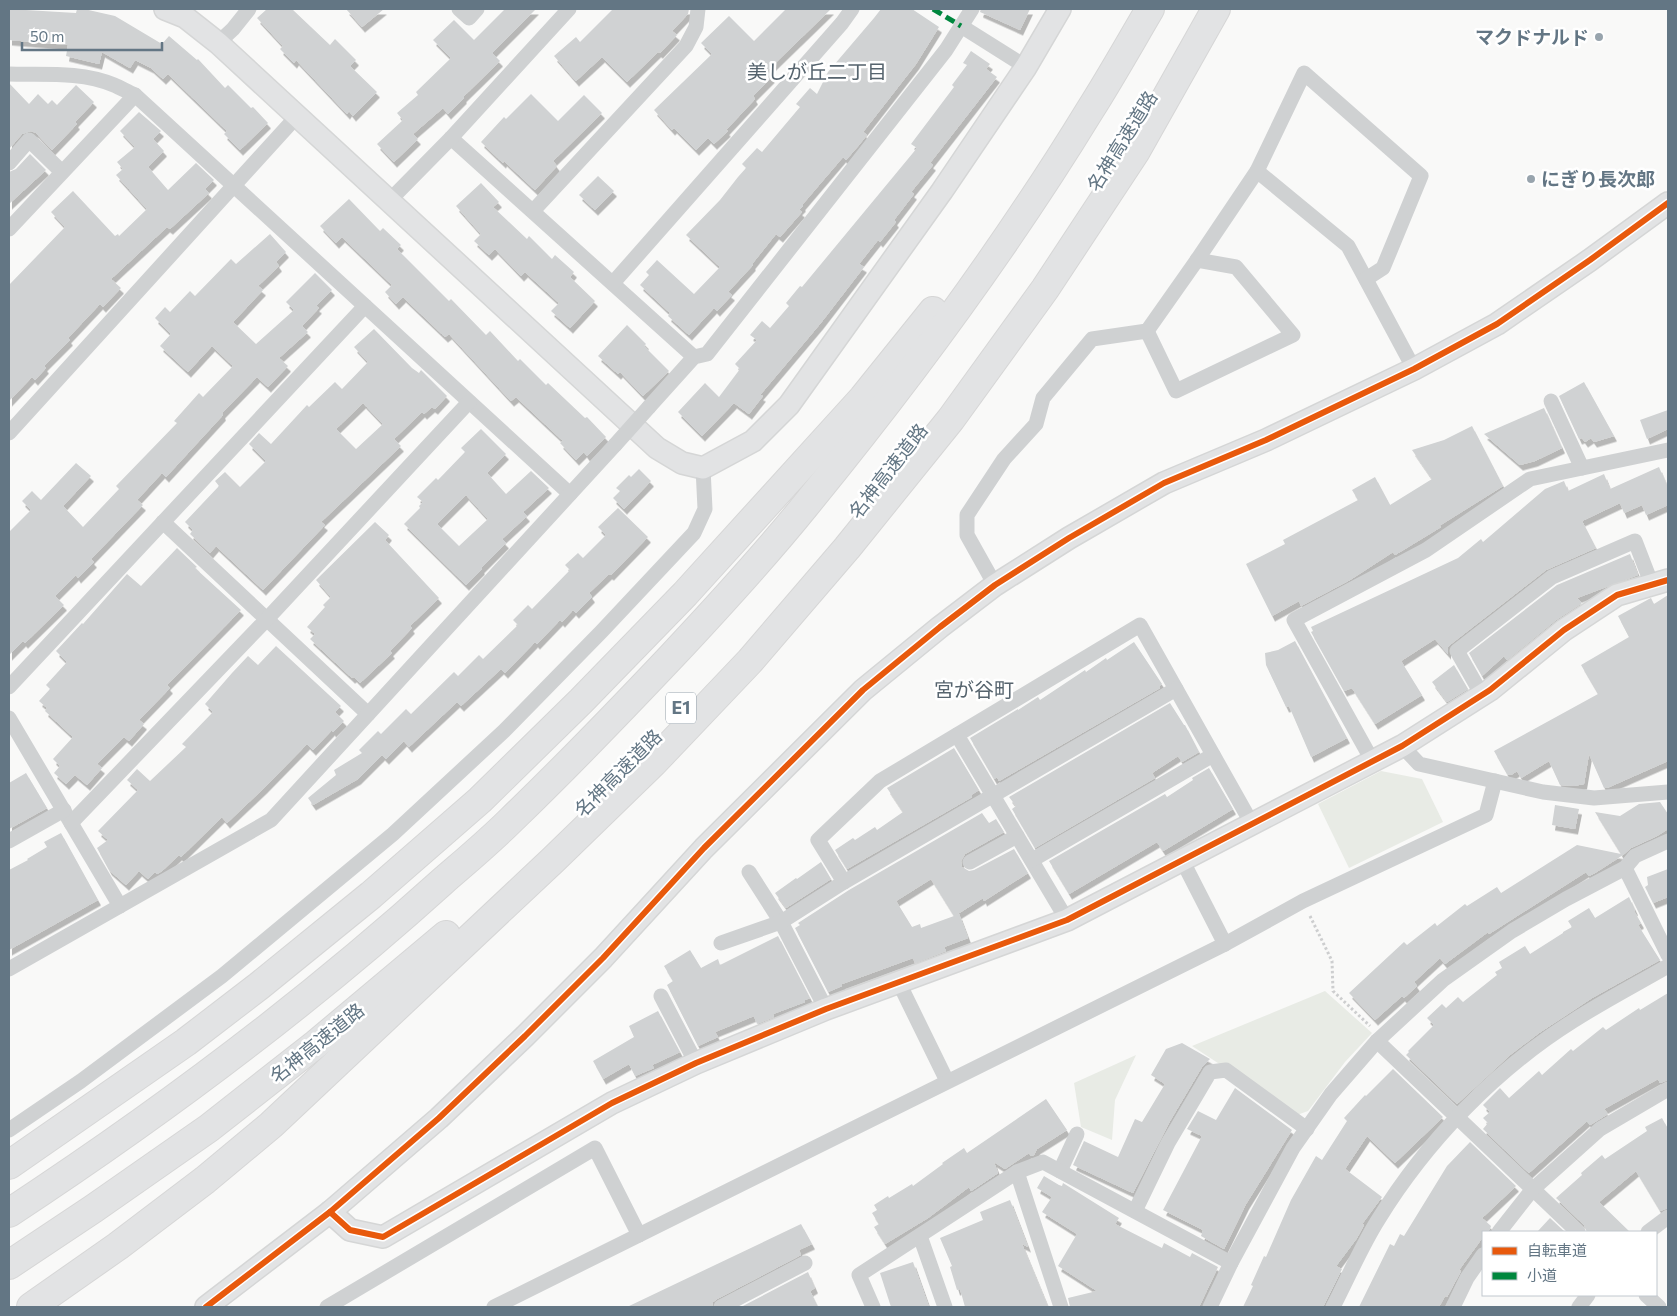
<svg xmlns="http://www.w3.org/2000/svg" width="1677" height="1316" viewBox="0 0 1677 1316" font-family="Commissioner,'Noto Sans JP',sans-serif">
<defs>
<filter id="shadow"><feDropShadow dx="3" dy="5.5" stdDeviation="0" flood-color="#0004"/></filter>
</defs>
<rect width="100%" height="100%" fill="#f9f9f8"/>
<g fill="#e8ebe5">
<polygon points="1381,771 1422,779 1443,822 1349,868 1318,804"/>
<polygon points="1325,991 1372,1033 1345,1062 1308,1111 1297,1115 1192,1046"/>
<polygon points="1136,1055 1115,1100 1112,1140 1081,1127 1074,1083"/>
</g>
<g fill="#d0d2d3" fill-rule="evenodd" filter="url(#shadow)">
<polygon points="9,9 76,13 77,9 84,9 115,16 162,44 169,36 197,60 198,59 225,88 228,85 251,108 253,107 268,123 240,150 224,134 227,131 168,74 163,79 151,68 135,60 130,68 102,52 99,64 66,56 68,45 9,40"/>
<polygon points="267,9 292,9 330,45 335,39 356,60 350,66 377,92 353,116 349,111 347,114 296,60 294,63 280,49 283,46 257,18"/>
<polygon points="346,9 384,9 362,27"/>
<polygon points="505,9 536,9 492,53 500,61 463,97 464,98 448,114 443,108 413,134 418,139 394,162 377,144 403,120 397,113 418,95 416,92 451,58 433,40 454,20 474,40"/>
<polygon points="613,9 689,9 688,14 672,31 677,35 660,53 658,52 627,82 602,57 576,81 554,56 576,37 580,42"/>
<polygon points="786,9 831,9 767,71 772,77 753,96 755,99 726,130 728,131 714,144 708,138 696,150 674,128 672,130 654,110 712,54 701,43 729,16 754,41"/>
<polygon points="881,9 912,9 939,27 916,64 863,132 867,135 859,145 846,160 843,157 802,205 803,206 799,210 802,212 780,237 776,234 752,264 753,265 728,292 732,295 717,311 714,308 689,335 668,316 670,313 640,285 649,275 646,272 657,260 694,294 720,267 686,235 720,200 738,177 746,168 742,164 757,148 762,152 800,107 796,104 810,88 817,94 828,72 874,18"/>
<polygon points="981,9 1030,9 1020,30 980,12"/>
<polygon points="971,51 990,64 986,69 997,77 930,163 933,165 911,192 914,194 894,220 896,222 880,242 878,240 859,264 864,267 820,324 760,395 763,396 749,414 734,403 702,436 678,412 705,383 719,397 740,369 735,364 757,340 750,335 762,321 770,328 789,306 786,303 800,286 802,287 917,148 911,144 954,87 952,85 967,65 963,63"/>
<polygon points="9,83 29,104 38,94 48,104 52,100 57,105 76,85 94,102 75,122 77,124 52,150 36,133 31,131 22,134 9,149"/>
<polygon points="531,94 558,121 584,95 602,113 553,161 557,166 535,190 504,161 503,163 481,142 504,117 506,119"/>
<polygon points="139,112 161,131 153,139 164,151 148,167 168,190 196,163 214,180 205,189 209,193 170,229 167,227 111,279 121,288 103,307 100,304 68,338 70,340 44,366 46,368 35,380 32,377 9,401 9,285 65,227 51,212 73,191 115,236 118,234 119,236 147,209 116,175 123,169 117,162 135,147 120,131"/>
<polygon points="30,154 46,170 9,204 9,172 16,169"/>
<polygon points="598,176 614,191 595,210 579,195"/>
<polygon points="481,183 499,202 493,207 527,239 529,236 552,259 555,255 574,272 570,277 595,301 570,328 551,311 559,303 525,272 521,276 495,249 489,255 474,241 481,234 456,206"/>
<polygon points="349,199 380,231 383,228 401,245 397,249 449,301 451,299 486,335 490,331 518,361 520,359 546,385 548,383 585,418 587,417 606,437 587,456 584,452 576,460 560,443 563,441 516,397 511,401 449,334 445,337 403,297 396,304 385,292 392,285 342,237 336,243 320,226"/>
<polygon points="270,234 286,252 276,262 279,266 258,286 263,290 233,322 256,344 294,310 286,302 315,273 332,290 316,306 319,308 302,326 308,332 279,358 288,366 268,387 257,377 222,413 223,415 166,477 162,473 137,500 143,505 91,559 94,562 78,578 76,575 55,596 64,605 25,643 23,641 9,655 9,532 31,510 22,501 32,491 41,500 76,463 91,476 63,506 83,527 119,489 116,486 177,423 174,421 199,393 203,397 233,366 212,346 188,372 160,346 171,334 155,318 165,307 170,312 190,291 195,296 231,259 236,264"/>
<polygon points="627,325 646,344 644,346 669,371 643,396 620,372 618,374 598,356"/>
<path d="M 374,329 L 412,368 L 419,373 L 421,370 L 447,396 L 435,409 L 432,407 L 424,414 L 422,412 L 394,439 L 401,446 L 321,522 L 325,525 L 263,590 L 216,546 L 210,553 L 190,534 L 193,530 L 185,522 L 219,486 L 215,481 L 225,472 L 240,487 L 266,461 L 249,444 L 259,433 L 271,444 L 307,405 L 309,407 L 335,382 L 342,389 L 368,362 L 354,347 ZM 363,403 L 383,424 L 356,449 L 336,429 Z"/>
<polygon points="1584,382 1614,436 1594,442 1591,438 1585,442 1582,438 1579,439 1559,396"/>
<polygon points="1544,408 1562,448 1535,461 1520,465 1484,434"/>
<polygon points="1668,410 1668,429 1647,439 1640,420"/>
<polygon points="1472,426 1503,486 1439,526 1441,527 1395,555 1393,552 1350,580 1301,606 1299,601 1272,616 1246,564 1285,544 1283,540 1358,500 1352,490 1375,477 1390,505 1432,479 1412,450 1444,440"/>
<path d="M 481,429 L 506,454 L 487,473 L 506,494 L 531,471 L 549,488 L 523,512 L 527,516 L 502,539 L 506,543 L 481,568 L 482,569 L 466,585 L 404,524 L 420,508 L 419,506 L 423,502 L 417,497 L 436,478 L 438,480 L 465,452 L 461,448 ZM 466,495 L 488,519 L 459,546 L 437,524 Z"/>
<polygon points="1659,467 1668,488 1668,505 1646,515 1642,505 1624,513 1620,503 1582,521 1596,548 1546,570 1451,644 1448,647 1448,654 1435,639 1401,661 1422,695 1375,724 1352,688 1344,691 1311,632 1313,631 1311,627 1458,558 1481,539 1483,542 1545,489 1564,481 1568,491 1604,474 1610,489"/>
<polygon points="639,469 651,481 624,509 613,498 620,491 616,488 629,475 631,477"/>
<polygon points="618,508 648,537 611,575 609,574 589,593 592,597 576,613 573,610 562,622 560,620 537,644 535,642 505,673 501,669 461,706 457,702 409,747 404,741 386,759 382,755 358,779 313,805 308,798 336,775 334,770 362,753 359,750 378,731 381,734 406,709 411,714 454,672 458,676 479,655 483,659 518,625 513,620 528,605 532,609 570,570 565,565 578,553 583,558 606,535 598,527"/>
<polygon points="375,522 389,535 385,540 439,598 410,626 412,628 390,651 392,653 360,683 354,677 352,678 310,639 315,634 307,627 325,607 323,605 331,597 316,580"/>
<polygon points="177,548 197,567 195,568 241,610 167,685 170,688 139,720 144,724 129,741 124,737 97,764 102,768 87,785 75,775 66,784 54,773 60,766 53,759 73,737 45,711 47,708 39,701 50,689 46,685 67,662 56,651 82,623 83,624 127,574 141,586"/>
<polygon points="1630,554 1638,575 1577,598 1582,603 1556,620 1507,660 1504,656 1482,676 1469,653 1557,585"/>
<polygon points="1668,595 1668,761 1607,788 1604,788 1589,754 1584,784 1574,786 1560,785 1549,761 1521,778 1517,771 1511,775 1507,774 1494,751 1598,694 1581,665 1629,637 1618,616 1649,599 1651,598 1654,604"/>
<polygon points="1295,641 1347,738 1311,757 1289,706 1286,707 1266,665 1265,653 1278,650"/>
<polygon points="1134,642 1162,684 1159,686 1160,688 999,781 997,777 994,779 970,738 1018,709 1018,710 1038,697 1040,700 1085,670 1086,672 1106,658 1107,660"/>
<polygon points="276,646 341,706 335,712 344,721 333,732 332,730 313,750 307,744 264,788 227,823 222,817 181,857 179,855 162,871 157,874 155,872 148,879 139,871 126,885 109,870 97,848 108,840 98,831 138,790 127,780 137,769 150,781 186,747 182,744 213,712 205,704 232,673 248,656 258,665"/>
<polygon points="1454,665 1468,689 1447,702 1432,682"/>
<polygon points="1170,703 1184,725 1185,725 1199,752 1182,762 1178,756 1152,773 1155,778 1035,848 1012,809 1016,806 1009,797"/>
<polygon points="954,748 979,790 971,795 972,797 847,869 835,850 853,838 855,840 875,827 877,830 903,812 887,788"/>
<polygon points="1209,768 1233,809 1163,851 1157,842 1069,894 1049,861 1165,794 1167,797 1193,780 1192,778"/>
<polygon points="26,773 47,808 9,829 9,783"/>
<polygon points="1660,802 1668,814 1668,829 1657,836 1631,848 1623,855 1595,873 1589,876 1586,872 1489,934 1488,932 1445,964 1440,958 1414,982 1417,986 1404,998 1402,996 1375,1020 1349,993 1404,942 1407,945 1435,923 1437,926 1465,904 1467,906 1497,887 1501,893 1577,845 1621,854 1595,812 1620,816 1639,804"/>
<polygon points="1555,805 1579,809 1575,829 1552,825"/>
<path d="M 982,813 L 989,823 L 996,819 L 1004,832 L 965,854 L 961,861 L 962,867 L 969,871 L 974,870 L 1014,849 L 1028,873 L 984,901 L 983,898 L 956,915 L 959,914 L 968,938 L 944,947 L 946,951 L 915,963 L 913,958 L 842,984 L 842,986 L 828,992 L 795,928 L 800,925 L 798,923 L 849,890 ZM 931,879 L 954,916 L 921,928 L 920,924 L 912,927 L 896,901 Z"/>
<polygon points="61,833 98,900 9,950 9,870 28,860 27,859 47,847 44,842"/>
<polygon points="821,862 831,879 786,908 775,893 796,878 797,879"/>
<polygon points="1668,869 1668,897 1653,903 1645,887 1648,885 1647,877"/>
<polygon points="1629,897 1635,910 1634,911 1641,923 1638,925 1660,960 1592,998 1539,1033 1510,1055 1457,1104 1406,1055 1409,1052 1408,1051 1434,1025 1427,1018 1442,1004 1446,1008 1458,997 1463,1002 1497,975 1495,972 1502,968 1499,962 1525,946 1530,954 1563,933 1563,932 1572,927 1568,921 1589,908 1595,918"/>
<polygon points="778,936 810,998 805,1000 805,1002 773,1014 774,1017 757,1024 754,1016 715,1032 718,1037 698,1046 667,985 673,981 664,966 690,950 701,968 718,959 720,965"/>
<polygon points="1668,993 1668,1080 1660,1083 1658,1079 1604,1109 1608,1114 1590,1125 1587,1121 1529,1173 1483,1129 1488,1123 1483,1118 1490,1112 1483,1105 1500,1088 1509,1098 1539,1071 1542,1075 1571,1049 1573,1051 1603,1027 1606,1030 1639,1008 1640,1010"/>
<polygon points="658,1011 680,1052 652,1065 654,1068 635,1076 629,1064 603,1079 593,1061 634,1037 629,1026"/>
<polygon points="1182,1043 1210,1059 1202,1067 1170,1121 1133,1193 1073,1165 1084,1141 1118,1157 1135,1119 1142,1122 1165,1084 1151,1075 1166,1049"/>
<polygon points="1393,1069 1443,1117 1395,1163 1367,1136 1345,1169 1382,1197 1362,1224 1364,1225 1357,1238 1336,1266 1342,1269 1323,1307 1243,1307 1253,1286 1251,1285 1264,1256 1266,1257 1291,1200 1316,1156 1322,1160 1347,1121 1344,1118 1365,1095 1366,1096"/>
<polygon points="1235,1088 1292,1130 1246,1204 1224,1249 1201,1236 1203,1230 1163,1210 1202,1136 1187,1129 1198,1111 1216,1120"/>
<polygon points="1046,1099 1067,1130 1037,1149 1034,1155 1031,1156 1029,1153 1005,1169 994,1162 998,1173 971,1191 969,1187 928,1218 885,1244 874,1227 879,1224 872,1213 877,1210 874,1205 888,1196 889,1198 912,1184 913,1186 943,1164 942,1163 964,1148 967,1153"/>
<polygon points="1662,1118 1668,1129 1668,1208 1660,1211 1636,1171 1599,1202 1630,1232 1587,1232 1584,1225 1556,1198 1582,1175 1581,1173 1602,1155 1605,1159 1647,1131 1645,1127"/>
<polygon points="1470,1142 1516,1186 1482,1218 1491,1226 1490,1229 1487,1232 1483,1232 1483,1237 1459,1270 1461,1271 1447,1297 1445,1296 1439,1307 1359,1307 1390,1244 1394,1246 1400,1234 1404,1236 1447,1166"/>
<polygon points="1044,1176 1059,1185 1062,1186 1063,1183 1119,1218 1115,1224 1162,1248 1164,1243 1190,1257 1192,1253 1218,1267 1199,1307 1070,1307 1068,1298 1097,1291 1058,1266 1077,1234 1042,1212 1052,1197 1037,1188"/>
<polygon points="1010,1200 1028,1247 1022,1244 1048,1307 965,1307 960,1289 957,1290 950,1267 952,1266 940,1238 983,1220 980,1212"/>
<polygon points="1550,1218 1565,1232 1537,1232"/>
<polygon points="801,1224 812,1244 799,1250 801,1255 717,1299 713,1302 712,1307 627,1307"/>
<polygon points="913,1262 929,1307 891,1307 880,1273"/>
<polygon points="808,1272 815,1288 810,1291 818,1307 741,1307"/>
</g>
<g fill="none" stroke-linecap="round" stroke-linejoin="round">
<defs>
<g id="secondary">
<polyline points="165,9 185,17 218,43 657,448 682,463 703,468 753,441 789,405 942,191 1026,67 1060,9"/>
<polyline points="330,1212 350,1230 383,1237 612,1103 696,1063 826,1009 1067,920 1402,746 1490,690 1564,630 1617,595 1668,580"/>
<polyline points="206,1307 330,1212 439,1118 525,1036 603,958 704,848 863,690 940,627 995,585 1069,538 1164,483 1266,440 1414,369 1497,324 1590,260 1668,203"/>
</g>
<g id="highway">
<polyline points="9,1165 186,1042 259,986 371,895 480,800 581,701 685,594 863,398 933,311"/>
<path d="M 9,1213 C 161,1113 308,1003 443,881 C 466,861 490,841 512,819 C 566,767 619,712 671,657 C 717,608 763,558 805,506 C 908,380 1005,249 1090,110 C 1111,77 1130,43 1150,9"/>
<polyline points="9,1265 93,1209 209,1128 316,1044 446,935"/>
<polyline points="31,1307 118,1246 205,1180 271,1125 553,860 653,763 750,661 847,548 951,419 1045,289 1136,151 1216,9"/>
</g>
</defs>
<use href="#secondary" stroke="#d5d6d6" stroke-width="24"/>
<use href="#highway" stroke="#d6d6d6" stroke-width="30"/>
<polyline stroke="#cdcecf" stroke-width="3" stroke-dasharray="2.5 2.5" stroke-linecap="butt" points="1310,916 1332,961 1333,991 1370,1026"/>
<g stroke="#cfd1d2" stroke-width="15">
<polyline points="459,9 469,18 477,9"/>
<polyline points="961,26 1026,67"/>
<polyline points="218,43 233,29 249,9"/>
<path d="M 9,74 C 43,75 81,71 114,85 C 121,88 128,92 135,95 L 570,494"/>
<polyline points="451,138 694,357"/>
<polyline points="9,163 29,140 62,172"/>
<polyline points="1257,171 1348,246 1414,369"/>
<polyline points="389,201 451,138 569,9"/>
<polyline points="533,211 686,46 696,27 698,9"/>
<polyline points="9,229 135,95"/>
<polyline points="613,283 842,23 852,9"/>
<polyline points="1147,331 1176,391 1293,335 1236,267 1197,260"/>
<polyline points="1551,401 1582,468"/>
<polyline points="649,407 694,357 707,354 946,50 972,9"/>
<polyline points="9,433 298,115"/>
<polyline points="163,522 368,714"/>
<polyline points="995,585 967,535 967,515 1004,459 1036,424 1043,398 1092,339 1147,331 1197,260 1257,171 1304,73 1421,176 1383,268 1366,279"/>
<polyline points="9,687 365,306"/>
<polyline points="1482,695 1457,651 1552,577 1635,541 1652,585"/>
<polyline points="9,718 120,906"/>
<polyline points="957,735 1067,920"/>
<polyline points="1402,746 1419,764 1543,792 1594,798 1668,792"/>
<polyline points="1373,762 1294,620 1426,550 1530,479 1668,450"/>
<polyline points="71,823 267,619 469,402"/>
<polyline points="9,841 64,810"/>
<polyline points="1032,860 1213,755"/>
<polyline points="1182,860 1225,944"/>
<polyline points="970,862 1017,836"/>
<polyline points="1625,868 1668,955"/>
<polyline points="749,872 781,922 826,1009"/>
<polyline points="844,882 818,840 880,781 1140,625 1252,824"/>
<polyline points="721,943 781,922 844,882 1176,689"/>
<polyline points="9,969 271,820 615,445"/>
<polyline points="899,983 947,1081"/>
<polyline points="661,996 696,1063"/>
<polyline points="1377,1041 1578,1232"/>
<polyline points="9,1130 81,1081 222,976 393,834 504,731 601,632 694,533 705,509 703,468"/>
<polyline points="1060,1171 1077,1134"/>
<polyline points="1017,1172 1061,1307"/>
<polyline points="1135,1211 1168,1143 1210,1072 1226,1070 1307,1129"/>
<polyline points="1499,1232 1532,1190 1600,1129 1668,1089"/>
<polyline points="1648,1232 1668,1217"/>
<polyline points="920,1236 945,1307"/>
<polyline points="1646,1295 1659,1307"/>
<polyline points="327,1307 595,1148 639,1235"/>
<polyline points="494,1307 1225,944 1303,901 1486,815 1495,781"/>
<polyline points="721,1307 805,1263"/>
<polyline points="873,1307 859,1275 1017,1172 1043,1162 1231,1263"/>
<polyline points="1210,1307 1231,1263 1293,1148 1331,1094 1377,1041 1443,980 1512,931 1566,899 1625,868 1635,856 1668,841"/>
<path d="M 1333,1307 C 1348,1278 1361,1247 1378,1220 C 1426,1142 1495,1070 1573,1021 C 1604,1001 1637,984 1668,966"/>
<polyline points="1453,1307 1467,1278 1483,1255"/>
<polyline points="1579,1307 1588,1295"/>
</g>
<use href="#secondary" stroke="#e2e3e4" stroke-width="21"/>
<use href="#highway" stroke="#e2e3e4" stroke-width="28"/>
<polyline stroke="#cfd1d2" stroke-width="15" points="615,445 649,407"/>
<polyline stroke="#00873e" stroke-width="5" stroke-dasharray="10 5" stroke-linecap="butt" points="933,9 961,26"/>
<defs>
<g id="cycleway">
<polyline points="330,1212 350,1230 383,1237 612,1103 696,1063 826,1009 1067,920 1402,746 1490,690 1564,630 1617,595 1668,580"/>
<polyline points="206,1307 330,1212 439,1118 525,1036 603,958 704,848 863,690 940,627 995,585 1069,538 1164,483 1266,440 1414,369 1497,324 1590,260 1668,203"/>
</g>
</defs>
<use href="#cycleway" stroke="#fff" stroke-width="9"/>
<use href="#cycleway" stroke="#e8590c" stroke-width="6"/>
</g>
<g fill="#98a4ad" stroke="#fff" stroke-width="2">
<circle cx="1599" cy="37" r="5"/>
<circle cx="1531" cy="179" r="5"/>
</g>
<g text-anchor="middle" stroke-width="5" stroke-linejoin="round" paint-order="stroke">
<rect fill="#fff" stroke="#929fa9" stroke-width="1" x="666" y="692.5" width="30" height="31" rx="4"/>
<g font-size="18" font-weight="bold" fill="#637684">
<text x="681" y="714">E1</text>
</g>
<g font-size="19" font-weight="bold" fill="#637684" stroke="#fff" text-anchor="end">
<text x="1589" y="44">マクドナルド</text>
<text x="1541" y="186" text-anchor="start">にぎり長次郎</text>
</g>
<g font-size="19" fill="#637684" stroke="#fff">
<text transform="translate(1122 141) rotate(-58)" y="7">名神高速道路</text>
<text transform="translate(888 471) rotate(-52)" y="7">名神高速道路</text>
<text transform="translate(618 773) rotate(-45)" y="7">名神高速道路</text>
<text transform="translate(317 1043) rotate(-39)" y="7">名神高速道路</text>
</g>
<g font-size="20" fill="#56646e" stroke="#fff">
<text x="817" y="79">美しが丘二丁目</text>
<text x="974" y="697">宮が谷町</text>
</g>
</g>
<rect width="1677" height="1316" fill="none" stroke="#637684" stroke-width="20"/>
<rect x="1482" y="1231" width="175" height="65" fill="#ffffff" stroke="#c1c8ce"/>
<rect x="1492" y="1247" width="25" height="8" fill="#e8590c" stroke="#c1c8ce"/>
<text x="1527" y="1256" font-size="15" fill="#637684">自転車道</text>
<rect x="1492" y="1272" width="25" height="8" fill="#00873e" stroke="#c1c8ce"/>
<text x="1527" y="1281" font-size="15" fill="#637684">小道</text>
<path d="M22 42v8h140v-8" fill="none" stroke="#637684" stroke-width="2.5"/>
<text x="30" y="42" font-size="15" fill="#637684" stroke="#ffffff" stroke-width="4" paint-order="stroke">50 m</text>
</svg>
